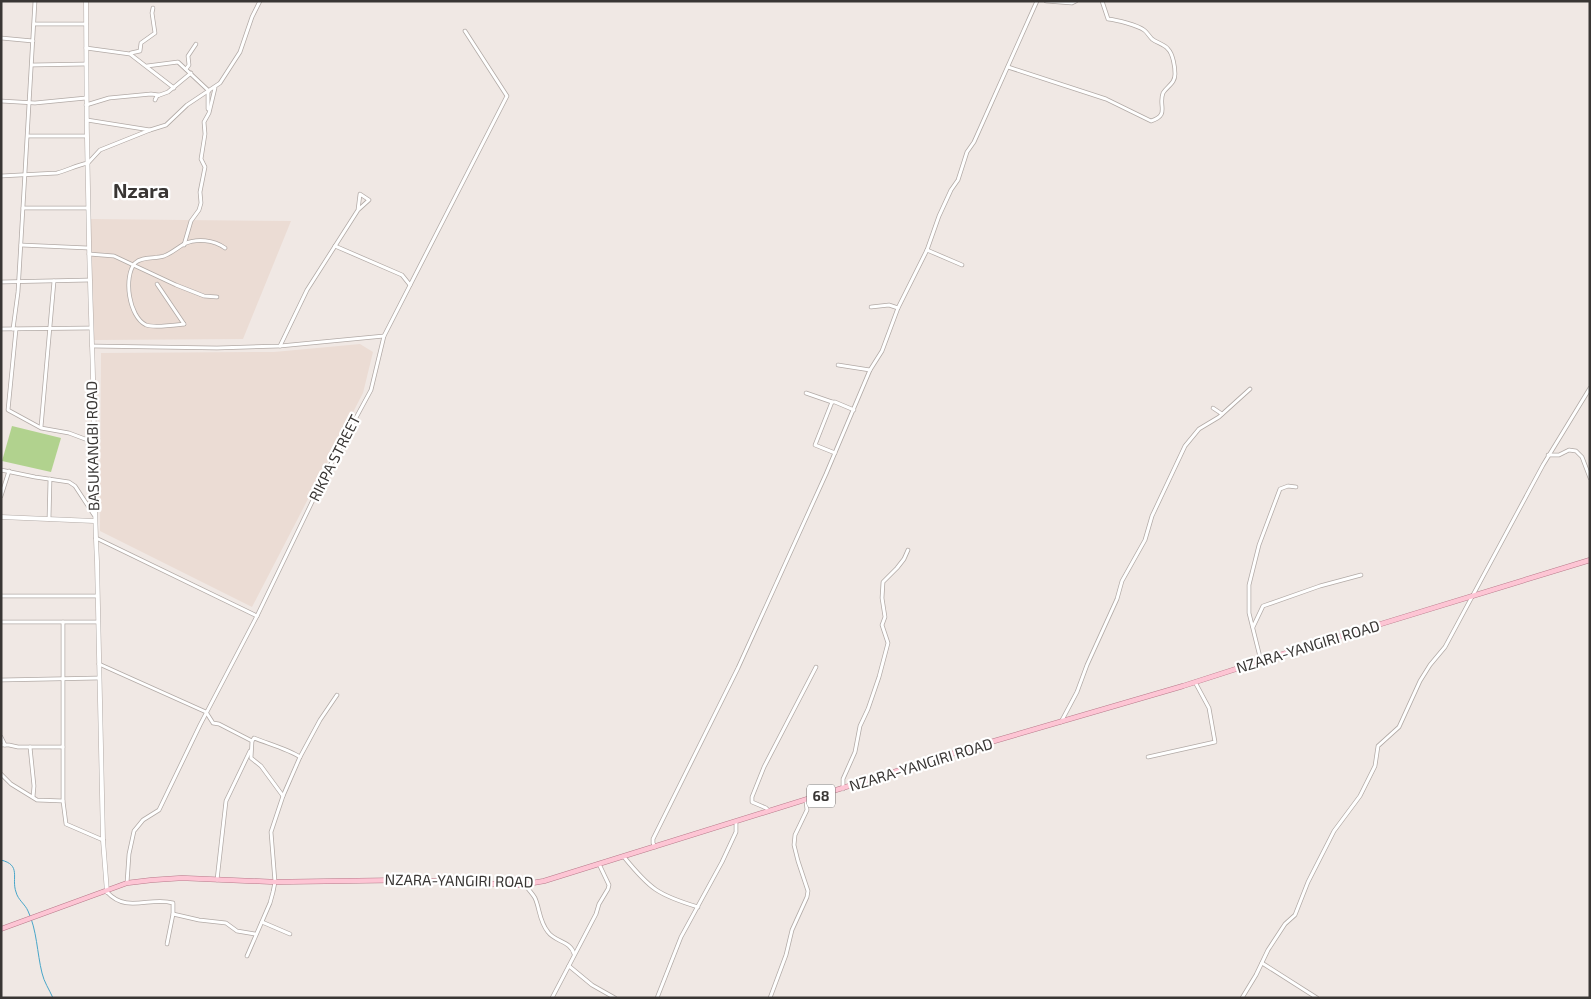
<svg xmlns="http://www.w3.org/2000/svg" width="1591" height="999" viewBox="0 0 1591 999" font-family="'Exo 2',sans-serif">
<rect width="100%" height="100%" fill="#f0e8e4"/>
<g fill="#ebdcd4">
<polygon points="90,219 291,221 243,339 94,340"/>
<polygon points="360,344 373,352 363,393 252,607 100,531 101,353 274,352"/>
</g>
<polygon fill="#b1d28e" points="12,426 61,438 51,472 2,461"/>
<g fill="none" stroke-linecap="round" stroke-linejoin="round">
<path stroke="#49a6c9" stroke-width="1" d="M 1,860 C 22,865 11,878 16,892 C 18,900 25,904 28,911 C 37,930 37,953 42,973 C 44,982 49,989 53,998"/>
<defs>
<g id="minor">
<polyline points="1046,1 1072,3 1076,1"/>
<polyline points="34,24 86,24"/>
<polyline points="1,38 33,41"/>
<polyline points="86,48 130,54 174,88"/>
<polyline points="131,53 140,51 141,43 155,33 152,13 153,8"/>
<polyline points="32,65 86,64"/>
<polyline points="147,66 178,62 209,91"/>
<path d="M 1008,67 L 1106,99 L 1151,121 C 1170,115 1158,106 1163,93 C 1167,86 1175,84 1175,74 C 1175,67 1173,54 1168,49 C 1164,44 1157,43 1152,39 C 1149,36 1147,32 1144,30 C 1137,25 1117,20 1108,19 L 1102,1"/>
<polyline points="186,69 189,65 188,56 196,44"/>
<polyline points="208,92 208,109"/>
<polyline points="155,100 157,96 168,92 191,73"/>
<polyline points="1,101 35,103 86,98"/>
<polyline points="86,105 109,98 151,94 159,95"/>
<polyline points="87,120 150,130"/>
<polyline points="28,136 86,136"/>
<path d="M 1,176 L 57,173 C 68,170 77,165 88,163 L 100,150 L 150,130 L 166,125 L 187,105 L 220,83 L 240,52 L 252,17 L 260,1"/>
<polyline points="23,208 88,208"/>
<polyline points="21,245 88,248"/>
<polyline points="184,245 191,221 199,210 201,203 200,192 205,167 201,159 205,134 204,122 209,113 215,88"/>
<polyline points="335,246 402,275 410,285"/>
<polyline points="927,250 962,265"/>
<polyline points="89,254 114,256 176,285 204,296 217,297"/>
<polyline points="1,282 90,280"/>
<polyline points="157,284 184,324"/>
<polyline points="871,307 889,305 898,308"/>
<path d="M 184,324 C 175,325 154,328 146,325 C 129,317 123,277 135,263 C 142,256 155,259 164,256 C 172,253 177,248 184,244 C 197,238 214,240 225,248"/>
<polyline points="1,329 91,328"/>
<polyline points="13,329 18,292 35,1"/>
<polyline points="16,329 8,410 41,428 69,433 93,442"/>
<polyline points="92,346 217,348 280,346 384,336"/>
<polyline points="280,346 307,290 358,210 369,200 360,194 358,210"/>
<polyline points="838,365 870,370"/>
<polyline points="806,393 832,402 835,402 854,410"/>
<polyline points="832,402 815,445 835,453"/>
<polyline points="1213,408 1222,414"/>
<polyline points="41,427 54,281"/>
<polyline points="1548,455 1559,455 1569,450 1576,451 1582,457 1590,478"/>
<polyline points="1,470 35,477 69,482 75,486 94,515"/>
<polyline points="1,496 9,471"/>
<polyline points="49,519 50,479"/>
<polyline points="96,538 257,616"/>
<polyline points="1,596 97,596"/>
<polyline points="1,622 98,622"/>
<polyline points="1253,627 1263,606 1320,586 1361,575"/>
<polyline points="1261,661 1249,613 1249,585 1259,545 1280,489 1288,486 1296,487"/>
<polyline points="99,664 206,712 213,723 219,724 252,741 251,758 261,766 283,796 271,832 275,882 273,892 270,903 247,956"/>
<polyline points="1,680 99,678"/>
<polyline points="1061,722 1077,692 1087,665 1117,599 1122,581 1145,540 1152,516 1185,446 1199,429 1219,417 1250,389"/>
<polyline points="1,737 5,745"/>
<path d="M 252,741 L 254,738 C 269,744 288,749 300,757"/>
<polyline points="1,745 9,745 18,747 63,747"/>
<polyline points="30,747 34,786 33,797"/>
<polyline points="1148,757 1215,742 1209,708 1195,682"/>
<polyline points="1,774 11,784 37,800 63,801 66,824 103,840"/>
<polyline points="843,789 843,779 855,752 860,726 868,709 879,677 888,643 882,625 885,617 882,598 883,582 897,568 904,559 908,550"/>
<polyline points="283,796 300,757 320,720 337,695"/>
<polyline points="63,801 63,622"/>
<polyline points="769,811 766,808 752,802 752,797 764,767 816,667"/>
<polyline points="655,847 653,843 653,839 738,668 826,474 870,370 882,351 898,308 927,250 939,216 951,190 958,180 967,152 974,142 1037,1"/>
<path d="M 624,857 C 650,889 658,895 698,907"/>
<polyline points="217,880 226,801 250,751"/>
<polyline points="127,883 129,854 134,831 143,820 159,810 200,725 257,616 326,473 371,390 384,336 507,96 465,31"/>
<path d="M 525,885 C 528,889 532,893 535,898 C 540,909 539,921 548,932 C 555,942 571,941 574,954"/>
<path d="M 107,892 C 127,914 150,896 173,903 L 173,914 L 167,944"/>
<polyline points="173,914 199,920 226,923 237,931 255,934"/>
<polyline points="262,922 290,934"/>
<polyline points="1262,963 1317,998"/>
<polyline points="569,966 592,985 615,998"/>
<polyline points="552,998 596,914 599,904 608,889 609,885 599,864"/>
<polyline points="657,998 681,937 722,862 736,832 736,822"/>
<polyline points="770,998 786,955 792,930 807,897 808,891 798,861 794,845 795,835 807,810 806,801"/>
<polyline points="1242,998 1256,975 1268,950 1285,924 1295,915 1308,882 1334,831 1360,796 1375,766 1378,746 1399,727 1420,681 1430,665 1445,647 1543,465 1590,388"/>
</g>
<g id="tertiary">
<path d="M 86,1 C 86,116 88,230 92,345 C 95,417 93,489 97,561 L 103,840 L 107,892"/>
<polyline points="1,517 94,521"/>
</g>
<polyline id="primary" points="1,929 127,883 152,880 182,878 275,882 408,880 521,885 544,881 977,746 1183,686 1286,653 1590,560"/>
</defs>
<use href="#minor" stroke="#b2aaa6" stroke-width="4.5"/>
<use href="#tertiary" stroke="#b2aaa6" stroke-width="5"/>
<use href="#primary" stroke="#b77a8a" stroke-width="5.5"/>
<use href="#minor" stroke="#fff" stroke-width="3"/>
<use href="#tertiary" stroke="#fff" stroke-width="4"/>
<use href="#primary" stroke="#fdc5d4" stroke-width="4.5"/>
</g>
<g text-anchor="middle" stroke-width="4.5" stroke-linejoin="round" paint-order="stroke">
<rect fill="#fff" stroke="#747271" stroke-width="1" x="807" y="784.5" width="28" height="23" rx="4"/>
<g font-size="14" font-weight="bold" fill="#393634">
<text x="821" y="801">68</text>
</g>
<g font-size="15" fill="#393634" stroke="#fff">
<text transform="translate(93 446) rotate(-91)" y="5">BASUKANGBI ROAD</text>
<text transform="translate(335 458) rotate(-63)" y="5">RIKPA STREET</text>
<text transform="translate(1308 647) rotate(-17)" y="5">NZARA-YANGIRI ROAD</text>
<text transform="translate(921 765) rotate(-17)" y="5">NZARA-YANGIRI ROAD</text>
<text transform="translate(459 881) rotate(1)" y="5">NZARA-YANGIRI ROAD</text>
</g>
<g font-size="20" font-weight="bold" fill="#393634" stroke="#fff">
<text x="141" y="198">Nzara</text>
</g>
</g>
<rect width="1591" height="999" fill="none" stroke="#393634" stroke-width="5"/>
</svg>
